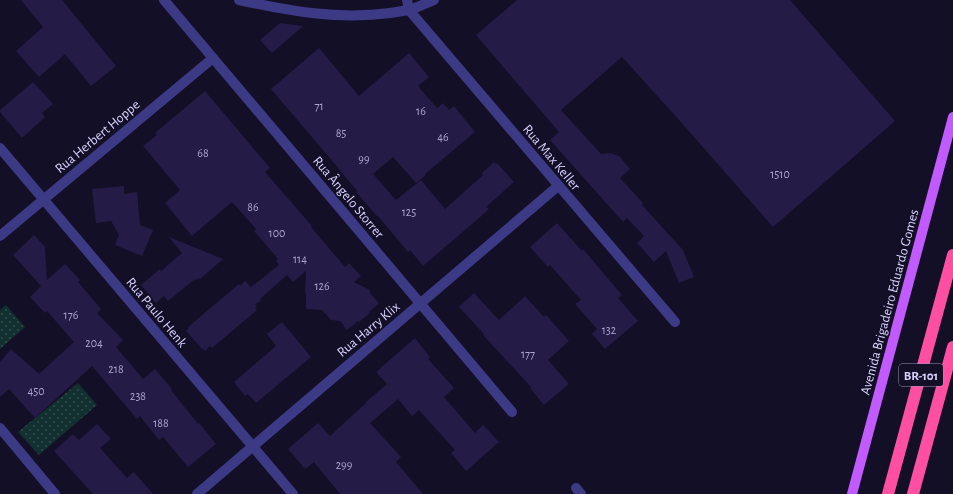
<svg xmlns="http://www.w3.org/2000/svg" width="953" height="494" viewBox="0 0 953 494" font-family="'Alegreya Sans',sans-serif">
<defs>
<pattern id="grass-dots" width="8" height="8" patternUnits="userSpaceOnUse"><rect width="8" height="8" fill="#12302f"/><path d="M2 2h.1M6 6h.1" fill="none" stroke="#344d4e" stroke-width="1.8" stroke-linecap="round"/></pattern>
</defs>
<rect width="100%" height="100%" fill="#130f26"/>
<g fill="url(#grass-dots)">
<polygon points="6,305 25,327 0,349 0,310"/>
<polygon points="78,383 97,405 39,455 18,432"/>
</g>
<g fill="#241b47">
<polygon points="21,0 62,0 116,66 91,86 65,54 39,77 16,51 43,27"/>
<polygon points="517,0 790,0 895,121 773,227 680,121 622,57 561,110 601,154 610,153 619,156 630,169 620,178 643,203 642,205 683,250 694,277 679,283 666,251 654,262 637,243 644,236 627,218 623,222 550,140 559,132 476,35"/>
<polygon points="280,23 303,26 272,53 260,40"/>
<polygon points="319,48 359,96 409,53 429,77 418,86 437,108 443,103 449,110 454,106 475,132 425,174 426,175 416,183 393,157 373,174 396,200 421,180 445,209 483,175 482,173 494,162 496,164 497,163 514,182 486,207 489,209 479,218 423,266 410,250 408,252 378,216 377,216 356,192 357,191 334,163 271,89"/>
<polygon points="33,82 53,104 42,113 45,117 22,138 0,112 0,110"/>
<polygon points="205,91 270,168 265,172 312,226 311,227 345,267 349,263 361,276 354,282 370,290 370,293 379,303 369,312 370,313 359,322 358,321 347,330 340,321 331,320 322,310 306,309 306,293 305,292 306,271 293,282 287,275 260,299 261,300 255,305 257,307 255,308 257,310 212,348 210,346 205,351 204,349 203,350 186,331 189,328 188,327 239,284 240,286 245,281 251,287 279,265 276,261 278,259 254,231 256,229 232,202 192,236 165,203 180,190 143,146 157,135 155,133"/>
<polygon points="124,186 124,194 137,192 140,225 153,230 142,256 115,245 119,235 111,221 96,223 92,189"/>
<polygon points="557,223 582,251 583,249 622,295 618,298 638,321 605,349 592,334 597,329 575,304 581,300 550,265 548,267 530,247"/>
<polygon points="34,235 45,247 47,280 65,264 80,280 78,282 101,309 97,313 123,340 116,347 143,379 155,369 172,389 171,390 198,424 199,423 216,444 188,467 163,437 159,440 140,416 137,419 92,366 35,418 9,389 0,397 0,362 11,349 39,374 74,342 47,311 45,313 30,297 41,286 13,255"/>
<polygon points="169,237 223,259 200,279 199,278 196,280 195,279 168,301 164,296 156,303 141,285 160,269 161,271 182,253"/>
<polygon points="474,293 499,320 525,296 544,317 546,315 569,341 548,360 569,384 544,405 530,388 531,387 483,335 484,334 459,307"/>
<polygon points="282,322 311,357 256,403 248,394 245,396 234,382 276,346 267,334"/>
<polygon points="415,338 430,357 428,359 454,388 444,397 475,433 483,425 499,442 466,471 451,453 455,450 419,410 412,416 398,399 370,423 401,457 396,462 423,494 340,494 314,462 305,469 288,449 318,423 330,436 366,403 366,402 387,384 376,372"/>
<polygon points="97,424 111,439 100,448 127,478 134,472 153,494 93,494 54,451 73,434 79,440"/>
</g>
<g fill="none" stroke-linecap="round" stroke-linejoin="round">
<g stroke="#3d3a85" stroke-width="10">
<polyline points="164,0 512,412"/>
<path d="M 239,0 C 289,11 339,20 390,13 C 396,12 403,11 409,10 C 417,8 426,3 434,0"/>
<polyline points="407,0 409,10 675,322"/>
<polyline points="0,148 293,494"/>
<polyline points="0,236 213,58"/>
<polyline points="0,428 55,494"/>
<polyline points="576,488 581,494"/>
<polyline points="197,494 558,186"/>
</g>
<polyline stroke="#c25bff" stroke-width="10" points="852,494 953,117"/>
<g stroke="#ff4fa3" stroke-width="12">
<polyline points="888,494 953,255"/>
<polyline points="913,494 953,347"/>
</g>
</g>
<g text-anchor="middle" stroke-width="3.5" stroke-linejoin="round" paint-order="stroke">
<g font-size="12" fill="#aca6d1">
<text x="319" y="110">71</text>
<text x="421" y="115">16</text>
<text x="341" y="137">85</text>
<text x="443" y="141">46</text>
<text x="203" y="157">68</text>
<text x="364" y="163">99</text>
<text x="780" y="178">1510</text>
<text x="253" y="211">86</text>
<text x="409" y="216">125</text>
<text x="277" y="237">100</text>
<text x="300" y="263">114</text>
<text x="322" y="290">126</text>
<text x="71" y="319">176</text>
<text x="609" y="334">132</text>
<text x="94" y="347">204</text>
<text x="528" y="358">177</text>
<text x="116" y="373">218</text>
<text x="36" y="395">450</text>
<text x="138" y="400">238</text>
<text x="161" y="427">188</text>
<text x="344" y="469">299</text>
</g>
<rect fill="#130f26" stroke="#9e99be" stroke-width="1" x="899" y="364" width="44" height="22" rx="3"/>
<g font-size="13" font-weight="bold" fill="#d9d4ff">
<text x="921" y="380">BR-101</text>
</g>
<g font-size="14" fill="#d9d4ff" stroke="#130f26">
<text transform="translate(97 136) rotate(-40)" y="5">Rua Herbert Hoppe</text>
<text transform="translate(552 157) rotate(50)" y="5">Rua Max Keller</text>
<text transform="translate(349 197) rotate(50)" y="5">Rua Ângelo Storrer</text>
<text transform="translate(889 302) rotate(-75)" y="5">Avenida Brigadeiro Eduardo Gomes</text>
<text transform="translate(157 312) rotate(50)" y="5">Rua Paulo Henk</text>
<text transform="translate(368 329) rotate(-40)" y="5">Rua Harry Klix</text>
</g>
</g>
</svg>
